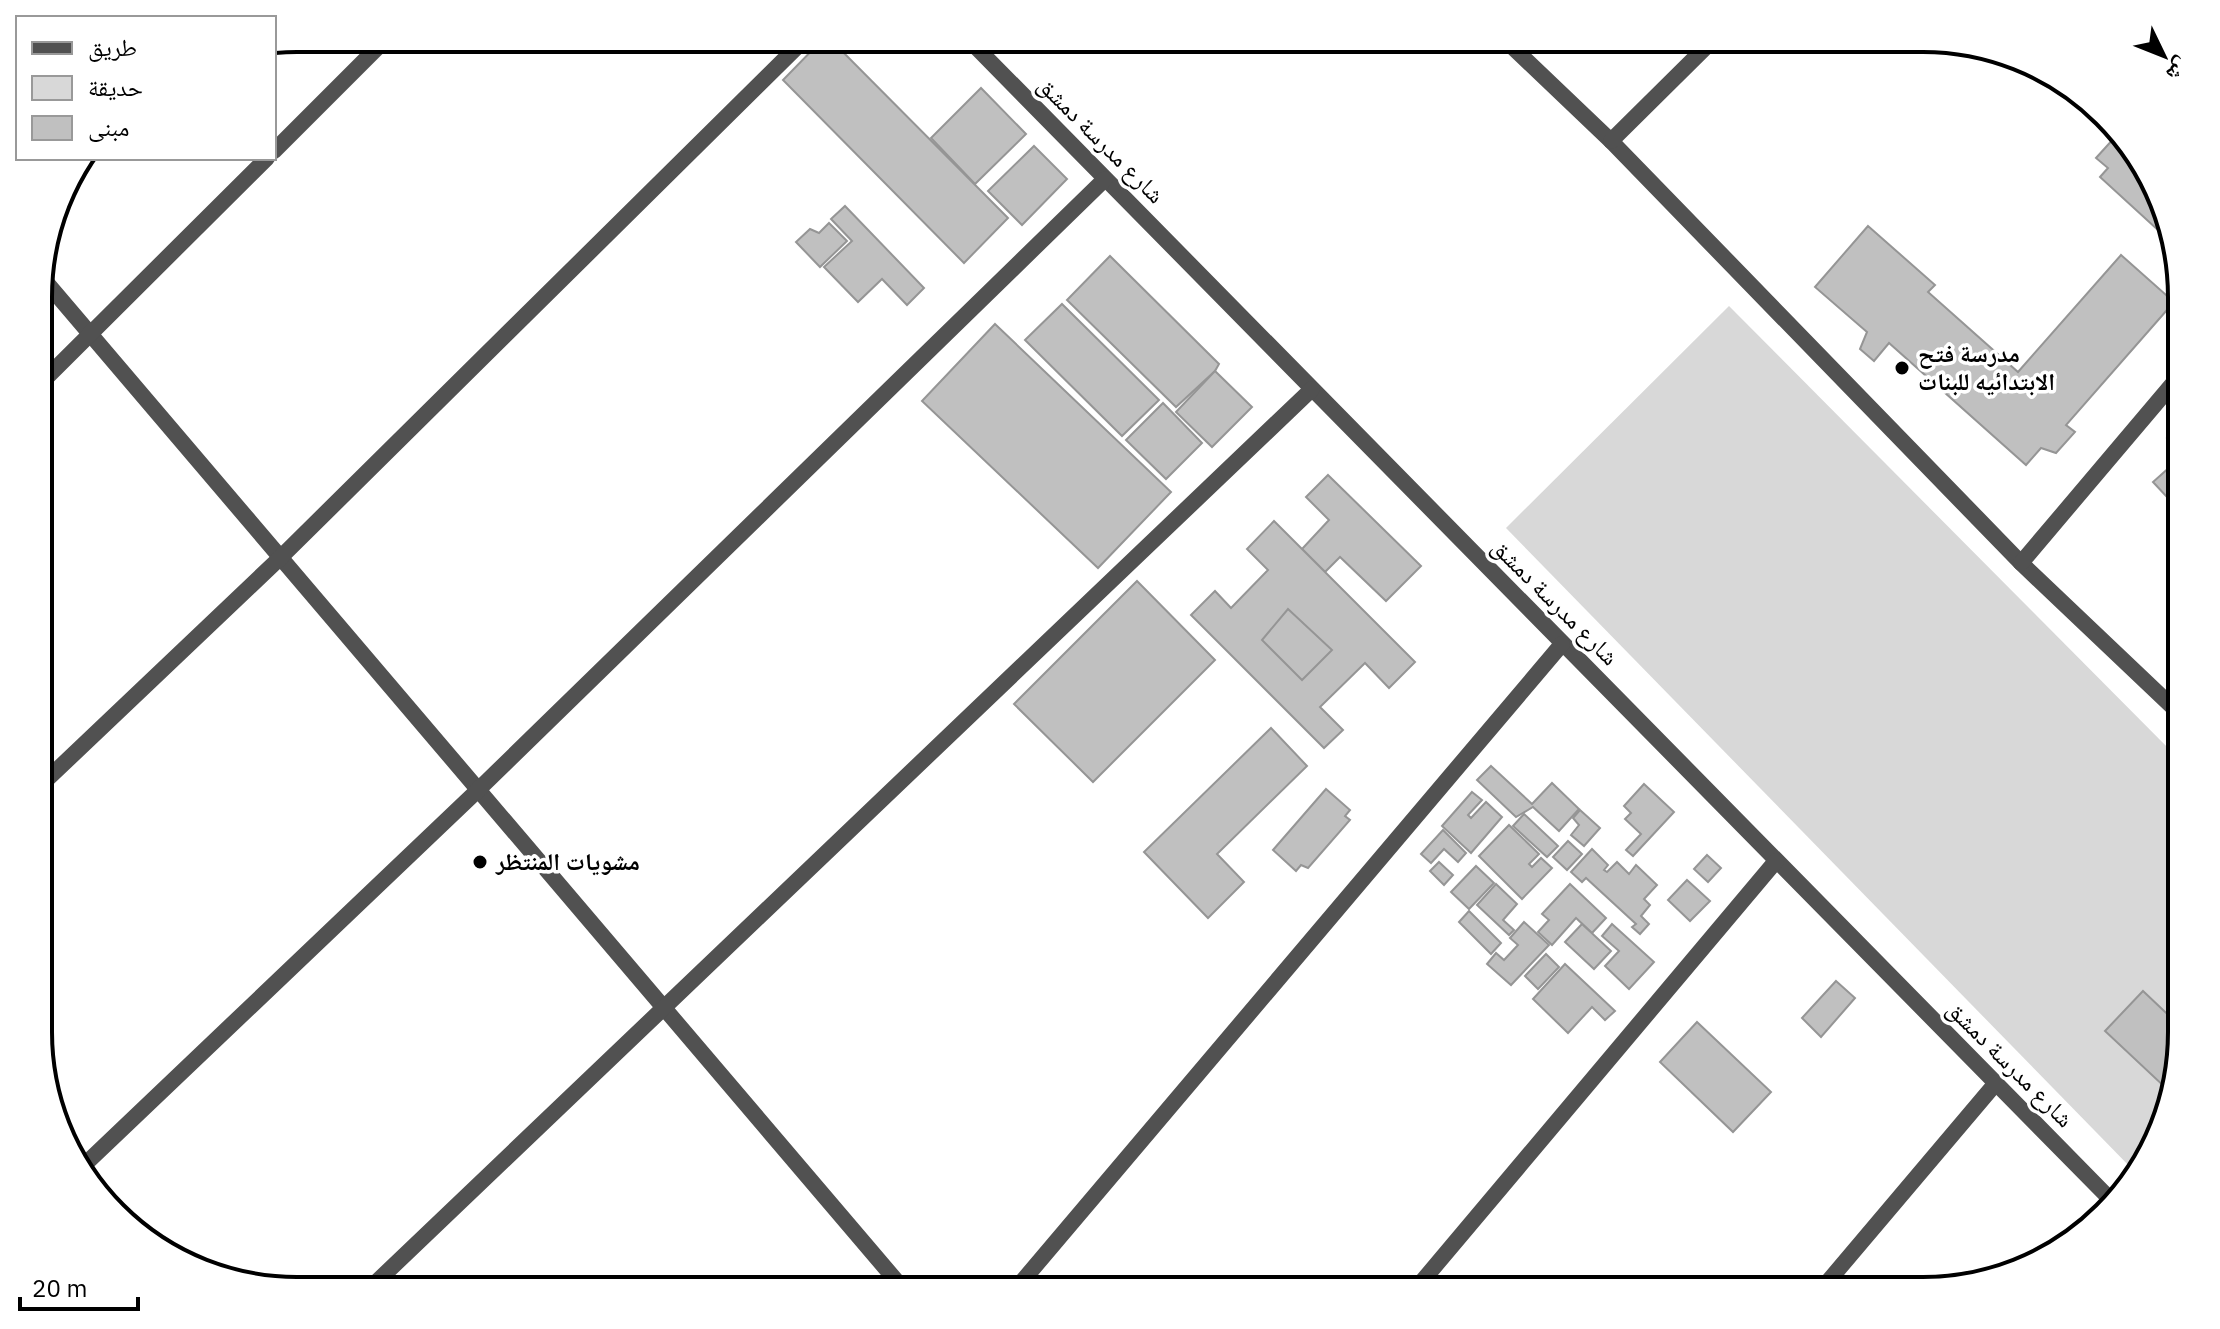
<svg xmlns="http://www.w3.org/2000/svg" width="2220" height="1329" viewBox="0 0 2220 1329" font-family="'IBM Plex Sans','Noto Naskh Arabic',sans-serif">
<rect width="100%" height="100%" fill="#fff"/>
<polygon fill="#d8d8d8" points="1729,306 2181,761 2181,1048 2147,1162 2136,1173 1506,528"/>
<g fill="#c0c0c0" stroke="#959595" stroke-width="2">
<polygon points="824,38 829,38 1008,218 964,263 783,80"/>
<polygon points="981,88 1026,134 975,184 931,138"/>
<polygon points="2116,136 2147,167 2170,241 2100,177 2108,168 2096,158"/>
<polygon points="1034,146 1067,179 1022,225 988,191"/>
<polygon points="845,206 924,288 907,305 882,279 858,302 824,267 852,241 831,219"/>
<polygon points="829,223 847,241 820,267 796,242 810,229 819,233"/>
<polygon points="1868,226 1935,285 1928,292 2018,372 2121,255 2174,302 2066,425 2075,432 2056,453 2041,448 2026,465 1889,343 1874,361 1860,349 1867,332 1815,287"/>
<polygon points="1110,256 1219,364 1215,371 1176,407 1067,300"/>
<polygon points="1062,304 1159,400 1122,436 1025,340"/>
<polygon points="995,324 1171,492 1098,568 922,401"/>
<polygon points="1215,371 1252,407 1212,447 1176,412"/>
<polygon points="1163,403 1202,443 1166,479 1126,440"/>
<polygon points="2181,422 2181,452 2167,438"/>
<polygon points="2171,466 2181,478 2181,512 2153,482"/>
<polygon points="1328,475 1421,566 1386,601 1340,557 1325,572 1302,549 1329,520 1306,497"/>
<polygon points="1274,521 1415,662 1389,688 1365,663 1320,707 1343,730 1324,748 1191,615 1215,591 1231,608 1268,570 1247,549"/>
<polygon points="1137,581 1215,660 1093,782 1014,704"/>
<polygon points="1288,609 1332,650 1302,680 1262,640"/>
<polygon points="1271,728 1307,766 1217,854 1244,882 1208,918 1144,852"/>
<polygon points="1491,766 1532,804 1552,783 1579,809 1559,831 1533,807 1516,817 1477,780"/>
<polygon points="1644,784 1674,812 1633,856 1626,850 1641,834 1625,819 1631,813 1624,806"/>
<polygon points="1326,789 1350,810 1345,816 1350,820 1308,868 1301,865 1296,871 1273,850"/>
<polygon points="1472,792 1482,800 1468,815 1471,818 1486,802 1502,817 1471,853 1442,826"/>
<polygon points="1580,810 1600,828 1584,846 1571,835 1579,825 1573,818"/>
<polygon points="1524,814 1558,846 1547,857 1513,826"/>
<polygon points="1509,825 1539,854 1529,864 1532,867 1541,858 1552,868 1522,899 1479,856"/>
<polygon points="1443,830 1466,853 1458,862 1444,849 1431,863 1421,854"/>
<polygon points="1568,841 1582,854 1567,870 1553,857"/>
<polygon points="1592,849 1608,865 1604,870 1607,872 1617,862 1629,874 1636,865 1657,885 1644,899 1650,905 1641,916 1649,924 1640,934 1632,927 1636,924 1586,878 1582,882 1571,872"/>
<polygon points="1707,855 1721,868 1708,882 1694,869"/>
<polygon points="1439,862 1453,875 1444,885 1430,871"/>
<polygon points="1476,866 1494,883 1469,909 1451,892"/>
<polygon points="1687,880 1710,901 1690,921 1668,900"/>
<polygon points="1496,884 1517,904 1503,920 1514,930 1509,935 1477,905"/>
<polygon points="1570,884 1606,918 1592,933 1576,918 1552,945 1538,932 1549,920 1542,914"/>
<polygon points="1469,911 1501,943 1491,954 1459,922"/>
<polygon points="1524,922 1549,945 1511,985 1487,964 1496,953 1504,960 1518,945 1510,938"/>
<polygon points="1582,924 1611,951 1594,969 1565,942"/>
<polygon points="1612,924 1654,962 1629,989 1605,966 1619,951 1602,936"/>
<polygon points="1546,954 1559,967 1538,989 1525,976"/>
<polygon points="1565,964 1615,1011 1605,1020 1592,1007 1568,1033 1533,999"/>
<polygon points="1836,981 1855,998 1821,1037 1802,1018"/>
<polygon points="2143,991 2181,1027 2181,1048 2169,1091 2105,1031"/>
<polygon points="1697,1022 1771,1092 1733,1132 1660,1062"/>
</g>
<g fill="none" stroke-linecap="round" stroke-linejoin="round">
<g stroke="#515151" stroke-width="16">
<polyline points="967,38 2110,1199"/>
<polyline points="1503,38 1611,141 2021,563 2181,715"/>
<polyline points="1611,141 1715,38"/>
<polyline points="274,151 387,38"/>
<polyline points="40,275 905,1291"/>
<polyline points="40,384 267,158"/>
<polyline points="2021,563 2181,374"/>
<polyline points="40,786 281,557 806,38"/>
<polyline points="79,1170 478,790 1105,179"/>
<polyline points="367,1291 1312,389"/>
<polyline points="1014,1291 1562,644"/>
<polyline points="1414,1291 1776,861"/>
<polyline points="1820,1291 1996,1083"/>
</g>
</g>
<g fill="#000" stroke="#fff" stroke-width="3">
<circle cx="1902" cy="368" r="8"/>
<circle cx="480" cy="862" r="8"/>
</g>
<g text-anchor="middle" stroke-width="7" stroke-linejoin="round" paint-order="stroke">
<g font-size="24" fill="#000" stroke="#fff">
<text transform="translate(1101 140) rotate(45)" y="8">شارع مدرسة دمشق</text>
<text transform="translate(1555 602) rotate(45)" y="8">شارع مدرسة دمشق</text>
<text transform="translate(2010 1064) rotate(45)" y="8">شارع مدرسة دمشق</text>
</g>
<g font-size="24" font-weight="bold" fill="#000" stroke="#fff" text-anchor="start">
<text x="1918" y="362">مدرسة فتح<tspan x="1918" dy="28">الابتدائيه للبنات</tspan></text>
<text x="496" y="870">مشويات المنتظر</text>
</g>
</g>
<path d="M0 0H2220V1329H0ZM297 52H1923A245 245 0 0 1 2168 297V1032A245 245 0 0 1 1923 1277H297A245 245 0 0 1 52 1032V297A245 245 0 0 1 297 52Z" fill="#fff" fill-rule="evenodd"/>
<path fill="none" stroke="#000" stroke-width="4" d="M297 52H1923A245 245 0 0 1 2168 297V1032A245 245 0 0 1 1923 1277H297A245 245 0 0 1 52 1032V297A245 245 0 0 1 297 52Z"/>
<rect x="16" y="16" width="260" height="144" fill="#ffffff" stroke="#999999" stroke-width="2"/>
<rect x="32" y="42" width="40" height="12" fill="#515151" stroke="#999999" stroke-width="2"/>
<text x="88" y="56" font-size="24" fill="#000000">طريق</text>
<rect x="32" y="76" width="40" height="24" fill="#d8d8d8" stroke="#999999" stroke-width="2"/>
<text x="88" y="96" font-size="24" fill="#000000">حديقة</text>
<rect x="32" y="116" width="40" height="24" fill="#c0c0c0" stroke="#999999" stroke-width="2"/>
<text x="88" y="136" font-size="24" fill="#000000">مبنى</text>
<g transform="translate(2164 56) rotate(133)" stroke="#ffffff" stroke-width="6" paint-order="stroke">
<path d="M0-6L14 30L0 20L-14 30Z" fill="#000000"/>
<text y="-12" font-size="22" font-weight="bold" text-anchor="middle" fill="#000000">ش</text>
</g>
<path d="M20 1297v12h118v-12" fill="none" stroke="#000000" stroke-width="4"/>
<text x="32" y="1297" font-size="24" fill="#000000" stroke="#ffffff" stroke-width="6" paint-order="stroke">20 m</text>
</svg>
